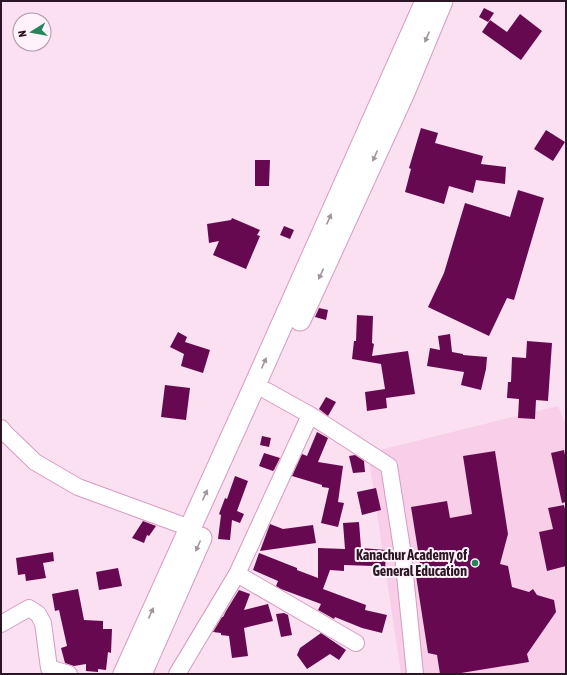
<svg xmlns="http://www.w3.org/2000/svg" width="567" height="675" viewBox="0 0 567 675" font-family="'Asap Condensed',sans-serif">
<rect width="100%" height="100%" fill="#fae0f0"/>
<polygon fill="#f9cee8" points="558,406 566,425 566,674 401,674 368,453"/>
<g fill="#670950">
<polygon points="484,8 494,13 488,22 479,17"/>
<polygon points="520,14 542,31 521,60 482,32 490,20 507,32"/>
<polygon points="421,128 438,133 435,143 483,156 481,164 506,167 505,184 476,180 473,193 449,186 444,204 405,192 411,169 409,168"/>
<polygon points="546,130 565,142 553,161 534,149"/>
<polygon points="255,160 270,160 269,186 255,186"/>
<polygon points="518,190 544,198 514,300 507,298 489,336 428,307 444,273 465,203 510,217"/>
<polygon points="232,218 260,230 257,235 260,236 246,269 213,255 219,241 209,243 207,224 231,220"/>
<polygon points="284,226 294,230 290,239 280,235"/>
<polygon points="319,308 328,310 326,320 315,317"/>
<polygon points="357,315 373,316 372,343 374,344 372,356 408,351 415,394 386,398 387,408 367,411 365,392 385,389 381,364 352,359 354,341 356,341"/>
<polygon points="178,332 187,337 185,342 210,350 203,373 181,366 184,354 170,347"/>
<polygon points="450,334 452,352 463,354 463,355 487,357 486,369 481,390 461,385 464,372 427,366 430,348 440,350 438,336"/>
<polygon points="527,341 552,343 548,401 536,400 535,419 518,418 519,399 507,398 508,382 511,382 512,357 526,358"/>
<polygon points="165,385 190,388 186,420 161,417"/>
<polygon points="326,397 336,402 328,416 319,409"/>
<polygon points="317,432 328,438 318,462 343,466 338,502 344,503 338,527 321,523 329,488 322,487 322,485 292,476 302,454 307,456"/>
<polygon points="262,436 271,438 269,447 260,445"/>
<polygon points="564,450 566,460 566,502 562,503 551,453"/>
<polygon points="495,451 508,534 500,564 508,566 512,587 529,592 533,589 537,595 554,600 556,612 527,654 529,662 455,674 440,674 437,655 428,653 416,576 422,575 411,507 447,501 450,518 472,514 463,456"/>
<polygon points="264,453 280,458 274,470 273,471 259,466"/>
<polygon points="355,455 364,461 365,472 353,473 349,456"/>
<polygon points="235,476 248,481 237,511 244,514 240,523 232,520 230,540 218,539 221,515 219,514 225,498 227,499"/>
<polygon points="376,488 381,510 362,515 357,492"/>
<polygon points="564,505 566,514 566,566 547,571 539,532 553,529 548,508"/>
<polygon points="143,521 156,526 149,536 147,535 144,543 132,538"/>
<polygon points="359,522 361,548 386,550 385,572 373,571 374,566 344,565 344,571 330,570 323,589 366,605 365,610 387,615 382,633 362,628 335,617 334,619 318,610 321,604 281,589 276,586 278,581 253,570 259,553 297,568 297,570 318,578 318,548 345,549 343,523"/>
<polygon points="270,524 283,529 313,525 316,543 260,551"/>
<polygon points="53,552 54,561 43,563 46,578 26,581 25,574 18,575 16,558"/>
<polygon points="118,568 122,586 99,590 96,572"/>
<polygon points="78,589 84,620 103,621 103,629 112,629 111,653 108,652 106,670 98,669 98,672 86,671 86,664 74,666 65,663 61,648 67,646 59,610 55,611 52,594"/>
<polygon points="239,590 250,594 244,610 268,604 273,621 244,628 248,656 232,658 229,636 221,635 221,633 213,632 222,617 223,617 226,611"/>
<polygon points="284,613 288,615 292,635 281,637 276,614"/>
<polygon points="321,633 346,650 339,660 330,654 307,669 297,655 300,648"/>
</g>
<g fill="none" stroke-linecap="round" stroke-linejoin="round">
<defs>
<g id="minor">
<polyline points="267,391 310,415 389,466 403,555 415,674"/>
<polyline points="310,415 237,574 356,643"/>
<polyline points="1,428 5,433 35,462 78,487 190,528"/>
<polyline points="1,624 29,608 38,614 43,623 49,668 69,674"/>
<polyline points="177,674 237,574"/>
</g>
<g id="major">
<polyline points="300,320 403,95 442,1"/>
<polyline points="124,674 254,387 426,1"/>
<polyline points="141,674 201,538"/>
</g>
</defs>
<use href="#minor" stroke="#d89bc2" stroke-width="18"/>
<use href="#major" stroke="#d89bc2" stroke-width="23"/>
<use href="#minor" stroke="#fff" stroke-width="16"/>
<use href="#major" stroke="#fff" stroke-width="21"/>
</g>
<defs><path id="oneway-solid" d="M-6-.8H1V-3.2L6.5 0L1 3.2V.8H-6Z"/></defs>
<g fill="#a0969c">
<use href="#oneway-solid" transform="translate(427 37) rotate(113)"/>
<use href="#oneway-solid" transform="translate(375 156) rotate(114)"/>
<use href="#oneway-solid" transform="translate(329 219) rotate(-66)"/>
<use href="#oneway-solid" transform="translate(321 274) rotate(115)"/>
<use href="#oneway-solid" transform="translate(264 363) rotate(-66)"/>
<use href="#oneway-solid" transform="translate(205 495) rotate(-66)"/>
<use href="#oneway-solid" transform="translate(198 546) rotate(114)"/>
<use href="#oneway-solid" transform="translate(151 613) rotate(-66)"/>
</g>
<circle fill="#26855d" stroke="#fff2fa" stroke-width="1.5" cx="475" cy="563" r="4"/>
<g text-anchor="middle" stroke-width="4" stroke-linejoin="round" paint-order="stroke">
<g font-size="14" font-weight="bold" fill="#2c1524" stroke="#fff2fa" text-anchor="end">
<text x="467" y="560">Kanachur Academy of<tspan x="467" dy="16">General Education</tspan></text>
</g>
</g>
<rect width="567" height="675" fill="none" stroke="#2c1524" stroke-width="4"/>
<g transform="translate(32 32) rotate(259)"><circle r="19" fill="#fff2fa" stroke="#ab9aa4"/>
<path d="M0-3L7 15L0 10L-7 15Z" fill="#26855d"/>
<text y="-6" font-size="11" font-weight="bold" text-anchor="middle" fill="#2c1524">N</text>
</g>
</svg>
